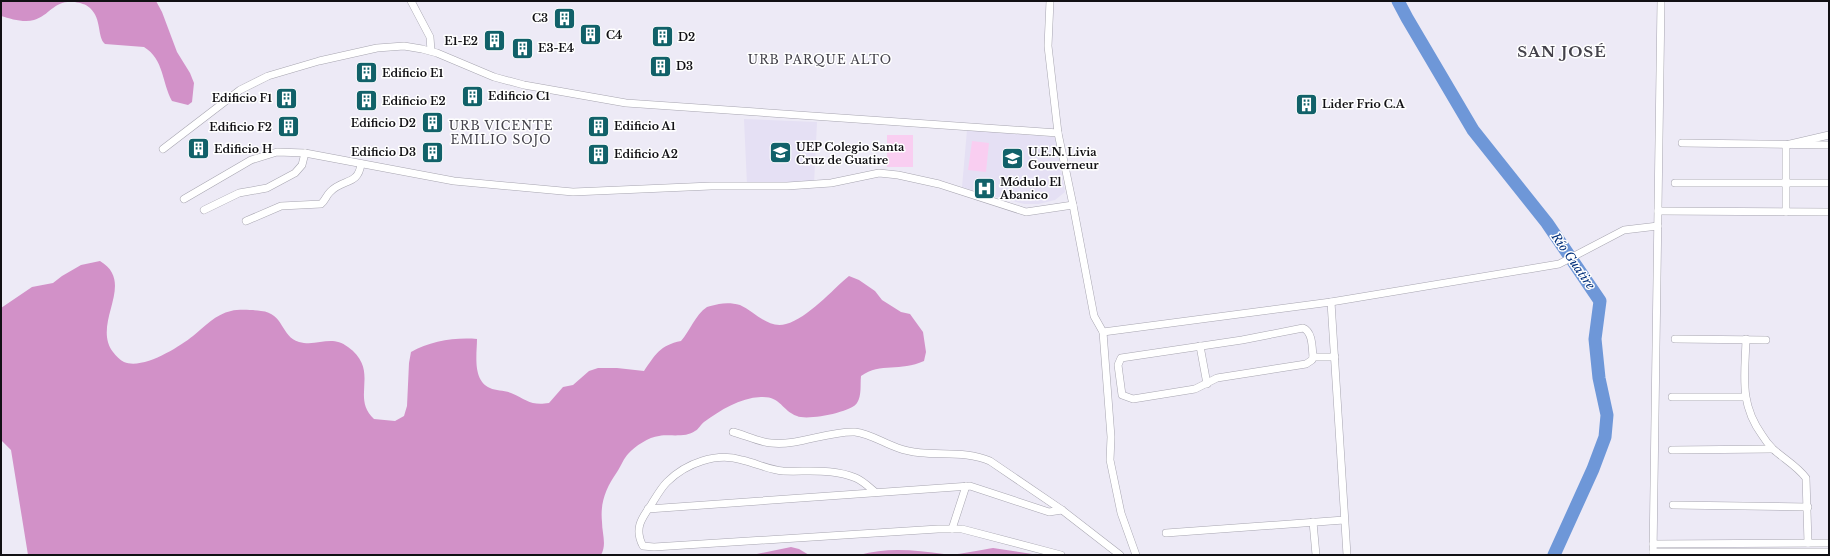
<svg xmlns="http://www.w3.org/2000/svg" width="1830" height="556" viewBox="0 0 1830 556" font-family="'Libre Baskerville',serif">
<rect width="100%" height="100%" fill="#edeaf6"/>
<g fill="#e5e0f4">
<polygon points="744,119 817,122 814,183 747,184"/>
<polygon points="967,130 1055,137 1065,192 1055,200 1039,204 1025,204 991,196 994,183 982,180 977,192 962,187"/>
</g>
<g fill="#f9cef1">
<rect x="887" y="135" width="26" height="32"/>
<polygon points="972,141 989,143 986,172 968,170"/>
</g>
<g fill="#d291c8">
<path d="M 1,1 L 156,1 L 162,12 L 177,52 L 190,73 L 194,83 L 192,102 L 188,105 L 172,101 C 162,83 164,59 144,47 L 105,44 C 97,37 102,19 90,8 C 86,4 80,3 75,2 C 53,0 51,15 34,20 C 24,23 11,19 1,16 Z"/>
<path d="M 100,261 C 137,283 91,323 113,352 C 116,356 120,360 124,362 C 143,370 179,347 193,336 C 204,327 216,314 231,311 C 239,309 253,310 261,311 C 284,313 281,337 299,342 C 318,347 331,334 348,347 C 381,371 350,397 374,419 L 395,421 L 404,416 L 407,406 L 409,363 L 411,352 C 430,341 456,337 477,339 C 477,354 472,380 490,388 C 496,391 504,390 511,393 C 527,400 531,406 549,403 L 563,387 L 573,385 L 589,371 L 598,368 L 617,368 L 644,371 C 655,355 660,345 681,341 C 690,331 695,315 707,307 C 710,306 715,305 719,304 C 725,303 733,303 740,305 C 755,312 768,329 786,324 C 808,318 832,290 849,276 L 859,280 L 875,291 L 882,300 L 901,312 L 910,314 L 923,332 L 926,352 L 924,361 C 900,372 881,362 861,376 C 860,385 862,395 857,403 C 852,412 807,421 797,416 C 781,410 781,396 761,397 C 739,398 721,410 704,422 C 700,425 699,429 695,431 C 686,438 670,434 659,436 C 649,437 635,446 628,454 C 624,458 621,466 617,472 C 606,488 600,502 602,522 C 602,533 607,545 601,555 L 28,555 L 11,450 L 1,440 L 1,308 L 32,287 L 53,283 L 62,276 L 81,265 Z"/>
<polygon points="791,547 799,549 809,555 752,555"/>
<path d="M 993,548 L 1039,555 L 859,555 C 887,547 915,550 944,554 C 955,556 980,550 993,548 Z"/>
</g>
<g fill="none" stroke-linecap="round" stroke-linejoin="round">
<polyline stroke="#6e97d8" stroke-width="13" points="1398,1 1407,18 1473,130 1547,223 1600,301 1595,339 1599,378 1607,415 1605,437 1593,469 1554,555"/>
<defs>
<g id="street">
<polyline points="411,1 430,37 431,51"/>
<polyline points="1050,1 1048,46 1058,133 1073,205 1094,316 1103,332 1111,437 1110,460 1121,513 1136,555"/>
<polyline points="1682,143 1829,145"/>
<polyline points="163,149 240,90 268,76 319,61 377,48 404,46 422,49 437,53 494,77 524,85 626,103 1058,133"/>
<polyline points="1675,183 1829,183"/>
<polyline points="184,199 251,160 277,152 305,153 454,181 573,192 711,186 787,186 831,183 879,173 898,175 939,184 1026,212 1073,205"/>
<polyline points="204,210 239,193 267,188 295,173 302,165 305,153"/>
<polyline points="1658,211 1829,212"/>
<polyline points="1786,212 1786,145 1829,135"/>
<path d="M 246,221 L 281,206 L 321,204 C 325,201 326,196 330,192 C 343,178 358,186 361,164"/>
<polyline points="1331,302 1347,555"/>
<path d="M 1303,328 C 1313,332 1312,348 1313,357 L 1312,360 L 1306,364 L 1217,378 L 1195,389 L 1133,399 L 1122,395 L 1118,365 L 1121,358 L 1242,340 Z"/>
<polyline points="1103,332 1331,302 1559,264 1624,230 1658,226"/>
<polyline points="1675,339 1766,340"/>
<path d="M 1746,339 C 1745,376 1739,403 1762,435 C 1765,440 1769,445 1773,449 C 1784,459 1797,466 1806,478 L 1808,543"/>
<polyline points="1200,346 1207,384"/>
<polyline points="1313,357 1335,357"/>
<polyline points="1672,397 1745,397"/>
<path d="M 733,432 C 745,435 758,442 771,443 C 799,446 827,431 855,432 C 871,434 883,443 898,448 C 928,459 961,448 990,461 L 1062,510 L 1120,555"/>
<polyline points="1672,450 1772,449"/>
<path d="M 875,492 C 869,487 863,481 856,478 C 833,468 807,472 783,471 C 769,470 756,463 742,460 C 717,452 686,463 667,482 C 661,488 656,497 651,505 C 641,519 634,529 643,546 L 654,547 L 938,529 L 962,529 L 1061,555"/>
<polyline points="1673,505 1808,507"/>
<polyline points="648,509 970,486 1049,512 1062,510"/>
<polyline points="1313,522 1316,555"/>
<polyline points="952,529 966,486"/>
<polyline points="1166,533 1344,520"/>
<polyline points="1653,544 1829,543"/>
<polyline points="1653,552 1829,552"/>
<polyline points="1653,555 1661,1"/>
</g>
</defs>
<use href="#street" stroke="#a7a5b0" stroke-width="8"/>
<use href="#street" stroke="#fff" stroke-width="7"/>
</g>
<defs>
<symbol id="building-square" viewBox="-11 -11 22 22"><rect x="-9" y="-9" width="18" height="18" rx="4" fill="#116169" stroke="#fff"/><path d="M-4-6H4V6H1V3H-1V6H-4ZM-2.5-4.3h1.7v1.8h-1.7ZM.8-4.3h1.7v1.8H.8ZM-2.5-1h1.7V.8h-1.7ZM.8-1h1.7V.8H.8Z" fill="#fff"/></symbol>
<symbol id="school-square" viewBox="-11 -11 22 22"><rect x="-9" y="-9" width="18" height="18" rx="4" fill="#116169" stroke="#fff"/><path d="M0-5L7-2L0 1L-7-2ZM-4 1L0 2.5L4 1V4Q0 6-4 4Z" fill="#fff"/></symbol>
<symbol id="hospital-square" viewBox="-11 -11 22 22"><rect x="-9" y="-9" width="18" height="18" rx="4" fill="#116169" stroke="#fff"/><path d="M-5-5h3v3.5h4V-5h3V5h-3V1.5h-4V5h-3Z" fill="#fff"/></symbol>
</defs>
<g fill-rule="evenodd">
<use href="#building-square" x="552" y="6" width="25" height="25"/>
<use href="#building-square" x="578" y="22" width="25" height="25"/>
<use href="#building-square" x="650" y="24" width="25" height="25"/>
<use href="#building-square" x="482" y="28" width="25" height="25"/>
<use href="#building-square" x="510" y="36" width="25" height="25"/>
<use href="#building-square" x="648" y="54" width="25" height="25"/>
<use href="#building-square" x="354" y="60" width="25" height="25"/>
<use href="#building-square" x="460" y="84" width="25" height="25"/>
<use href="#building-square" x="274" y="86" width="25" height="25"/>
<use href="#building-square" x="354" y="88" width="25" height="25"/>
<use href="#building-square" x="1294" y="92" width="25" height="25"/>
<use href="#building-square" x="420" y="110" width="25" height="25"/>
<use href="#building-square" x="586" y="114" width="25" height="25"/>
<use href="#building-square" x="276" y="114" width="25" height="25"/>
<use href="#building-square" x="186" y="136" width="25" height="25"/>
<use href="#building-square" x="420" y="140" width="25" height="25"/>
<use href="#school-square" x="768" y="140" width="25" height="25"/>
<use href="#building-square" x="586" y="142" width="25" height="25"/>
<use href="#school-square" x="1000" y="146" width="25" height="25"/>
<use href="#hospital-square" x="972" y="176" width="25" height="25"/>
</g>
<g text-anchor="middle" stroke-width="3" stroke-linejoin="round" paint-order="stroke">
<g font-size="11" font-weight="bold" fill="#111014" stroke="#fff" text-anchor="start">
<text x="548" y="22" text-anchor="end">C3</text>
<text x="606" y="39">C4</text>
<text x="678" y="41">D2</text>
<text x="478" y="45" text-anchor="end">E1-E2</text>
<text x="538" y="52">E3-E4</text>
<text x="676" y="70">D3</text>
<text x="382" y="77">Edificio E1</text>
<text x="488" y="100">Edificio C1</text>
<text x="272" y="102" text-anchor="end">Edificio F1</text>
<text x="382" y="105">Edificio E2</text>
<text x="1322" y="108">Lider Frio C.A</text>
<text x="416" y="127" text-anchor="end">Edificio D2</text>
<text x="614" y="130">Edificio A1</text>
<text x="272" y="131" text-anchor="end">Edificio F2</text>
<text x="796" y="151">UEP Colegio Santa<tspan x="796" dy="13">Cruz de Guatire</tspan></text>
<text x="214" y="153">Edificio H</text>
<text x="416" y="156" text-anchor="end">Edificio D3</text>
<text x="1028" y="156">U.E.N. Livia<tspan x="1028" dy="13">Gouverneur</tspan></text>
<text x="614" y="158">Edificio A2</text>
<text x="1000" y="186">Módulo El<tspan x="1000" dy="13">Abanico</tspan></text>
</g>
<g font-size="12" letter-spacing="1" fill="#44424b" stroke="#fff">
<text x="820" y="64">URB PARQUE ALTO</text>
<text x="501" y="130">URB VICENTE<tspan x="501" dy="14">EMILIO SOJO</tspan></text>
</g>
<g font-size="12" font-style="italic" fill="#002f7b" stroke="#fff">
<text transform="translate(1573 261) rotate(55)" y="4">Río Guatire</text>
</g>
<g font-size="15" font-weight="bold" letter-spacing="1" fill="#44424b" stroke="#fff">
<text x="1562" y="57">SAN JOSÉ</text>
</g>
</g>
<rect width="1830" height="556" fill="none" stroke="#111014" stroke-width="4"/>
</svg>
